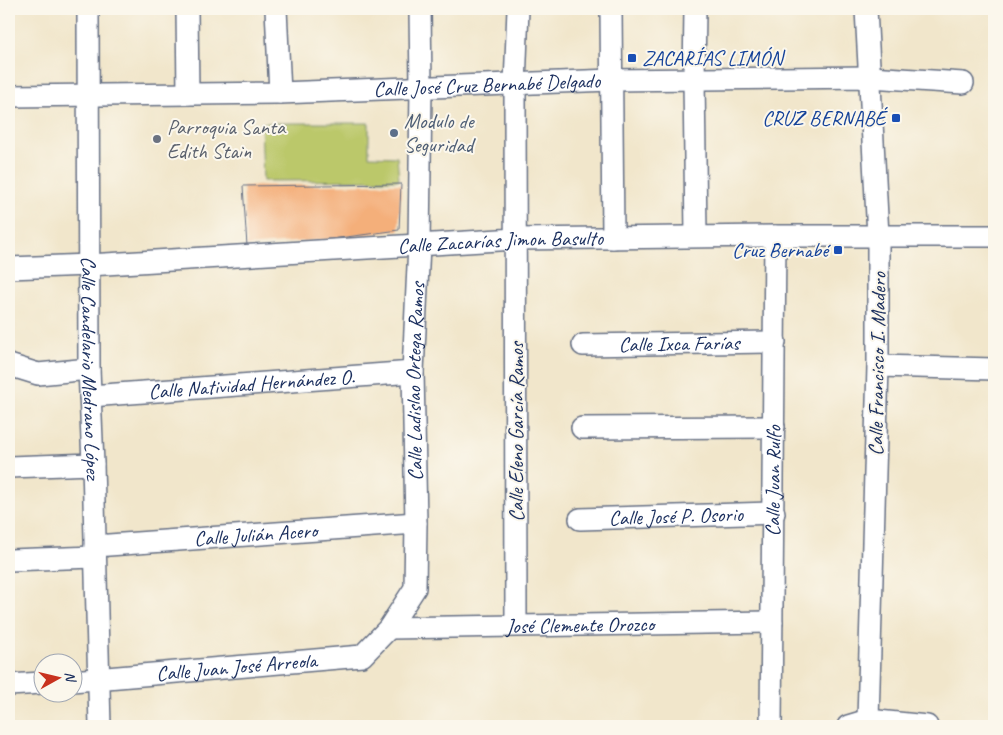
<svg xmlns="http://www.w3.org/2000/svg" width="1003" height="735" viewBox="0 0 1003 735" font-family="Caveat,sans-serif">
<rect width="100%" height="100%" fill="#fbf7ec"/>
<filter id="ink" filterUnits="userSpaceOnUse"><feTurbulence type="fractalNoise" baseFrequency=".02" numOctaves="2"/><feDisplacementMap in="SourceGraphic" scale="10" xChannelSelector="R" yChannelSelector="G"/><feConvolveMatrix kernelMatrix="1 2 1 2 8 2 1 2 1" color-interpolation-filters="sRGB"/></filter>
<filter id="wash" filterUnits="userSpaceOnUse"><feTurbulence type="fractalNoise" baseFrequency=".0096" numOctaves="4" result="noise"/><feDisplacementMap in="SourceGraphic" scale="20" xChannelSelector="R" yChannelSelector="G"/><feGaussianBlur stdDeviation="1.12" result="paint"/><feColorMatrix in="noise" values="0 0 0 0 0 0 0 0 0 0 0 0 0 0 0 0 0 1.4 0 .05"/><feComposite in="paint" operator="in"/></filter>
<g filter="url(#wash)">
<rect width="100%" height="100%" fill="#f1e6cb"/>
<polygon fill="#bbc86a" stroke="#6b7c64" points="261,123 369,123 369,156 397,157 399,180 263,181"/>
<g id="blocks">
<polygon fill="#f4af7a" points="401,184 399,230 331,239 247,246 243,186"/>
</g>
</g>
<g filter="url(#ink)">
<use href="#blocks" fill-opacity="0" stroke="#666f84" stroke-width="1"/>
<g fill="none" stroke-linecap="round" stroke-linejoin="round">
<defs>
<g id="minor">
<path id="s1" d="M 88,9 L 89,369 L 93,464 L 100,726"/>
<polyline points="187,9 188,94"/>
<polyline points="276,9 280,93"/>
<polyline points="611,9 613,238"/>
<polyline points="695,9 694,79 696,236"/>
<polyline points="866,9 878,236 878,366 868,720"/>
<path id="s2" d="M 9,96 L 280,93 L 611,80 L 870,77 L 963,83"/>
<path id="s3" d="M 9,268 L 89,265 L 516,239 L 775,236 L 994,236"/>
<path id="s4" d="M 583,345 L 775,342"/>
<polyline points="9,365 38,374 89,369"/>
<polyline points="878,366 994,369"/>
<path id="s5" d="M 90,396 L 413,372"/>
<polyline points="582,428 774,427"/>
<polyline points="9,467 93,464"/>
<path id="s6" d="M 580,519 L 774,513"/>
<path id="s7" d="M 95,546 L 416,523"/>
<polyline points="9,560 95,557"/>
<polyline points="516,625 515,85 518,9"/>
<path id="s8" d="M 389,628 L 772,622"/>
<path id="s9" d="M 72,681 L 362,656 L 389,628 L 415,588 L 416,523 L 413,372 L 419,245 L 421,87 L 420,9"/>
<polyline points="9,685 42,683"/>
<path id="s10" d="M 771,726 L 775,236"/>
<polyline points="848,726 868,720 927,726"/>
</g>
</defs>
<use href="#minor" stroke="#666f84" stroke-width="24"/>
<use href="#minor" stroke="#fff" stroke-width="21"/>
</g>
</g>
<g fill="#1a4fb4" stroke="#fbf7ec" stroke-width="2">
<rect x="627" y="53" width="10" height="10" rx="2.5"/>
<rect x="891" y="113" width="10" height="10" rx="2.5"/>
<rect x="833" y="245" width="10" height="10" rx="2.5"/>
</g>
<circle fill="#5c6f8a" stroke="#fbf7ec" stroke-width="2" cx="394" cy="133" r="5"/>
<circle fill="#6b7280" stroke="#fbf7ec" stroke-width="2" cx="157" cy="139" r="5"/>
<g text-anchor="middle" stroke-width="4" stroke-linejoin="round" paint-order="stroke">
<g font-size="21" fill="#164399" stroke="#fbf7ec" text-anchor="end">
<text x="642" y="65" text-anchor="start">ZACARÍAS LIMÓN</text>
<text x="886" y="125">CRUZ BERNABÉ</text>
<text x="828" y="257">Cruz Bernabé</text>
</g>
<g font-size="21" fill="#1b2f5e" stroke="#fbf7ec">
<text dy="7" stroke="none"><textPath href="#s2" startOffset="478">Calle José Cruz Bernabé Delgado</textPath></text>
<text dy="7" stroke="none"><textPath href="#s3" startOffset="492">Calle Zacarías Jimon Basulto</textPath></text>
<text dy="7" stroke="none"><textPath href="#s4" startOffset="96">Calle Ixca Farías</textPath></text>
<text transform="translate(877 364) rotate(-89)" y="7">Calle Francisco I. Madero</text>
<text dy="7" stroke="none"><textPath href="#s1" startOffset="359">Calle Candelario Medrano López</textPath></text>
<text dy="7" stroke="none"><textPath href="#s9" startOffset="584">Calle Ladislao Ortega Ramos</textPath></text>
<text dy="7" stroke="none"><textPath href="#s5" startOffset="162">Calle Natividad Hernández O.</textPath></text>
<text transform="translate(516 432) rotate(-90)" y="7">Calle Eleno García Ramos</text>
<text dy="7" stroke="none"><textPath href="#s10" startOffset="245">Calle Juan Rulfo</textPath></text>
<text dy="7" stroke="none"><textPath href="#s6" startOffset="96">Calle José P. Osorio</textPath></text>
<text dy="7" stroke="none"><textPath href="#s7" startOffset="161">Calle Julián Acero</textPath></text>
<text dy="7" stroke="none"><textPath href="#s8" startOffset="191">José Clemente Orozco</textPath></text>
<text dy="7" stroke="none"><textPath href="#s9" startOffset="165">Calle Juan José Arreola</textPath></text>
</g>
<g font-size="21" fill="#4e5e75" stroke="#fbf7ec" text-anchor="start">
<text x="404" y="128">Modulo de<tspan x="404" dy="24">Seguridad</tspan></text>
</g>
<g font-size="21" fill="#5b616d" stroke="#fbf7ec" text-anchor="start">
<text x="167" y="134">Parroquia Santa<tspan x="167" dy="24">Edith Stain</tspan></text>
</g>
</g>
<rect width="1003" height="735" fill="none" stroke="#fbf7ec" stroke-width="30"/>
<g transform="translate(58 678) rotate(82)"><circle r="24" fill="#fbf7ec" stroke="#a1a7b3"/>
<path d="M0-4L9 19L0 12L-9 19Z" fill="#c8321e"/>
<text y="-8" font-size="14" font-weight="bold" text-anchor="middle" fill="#1b2f5e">N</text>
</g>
</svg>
